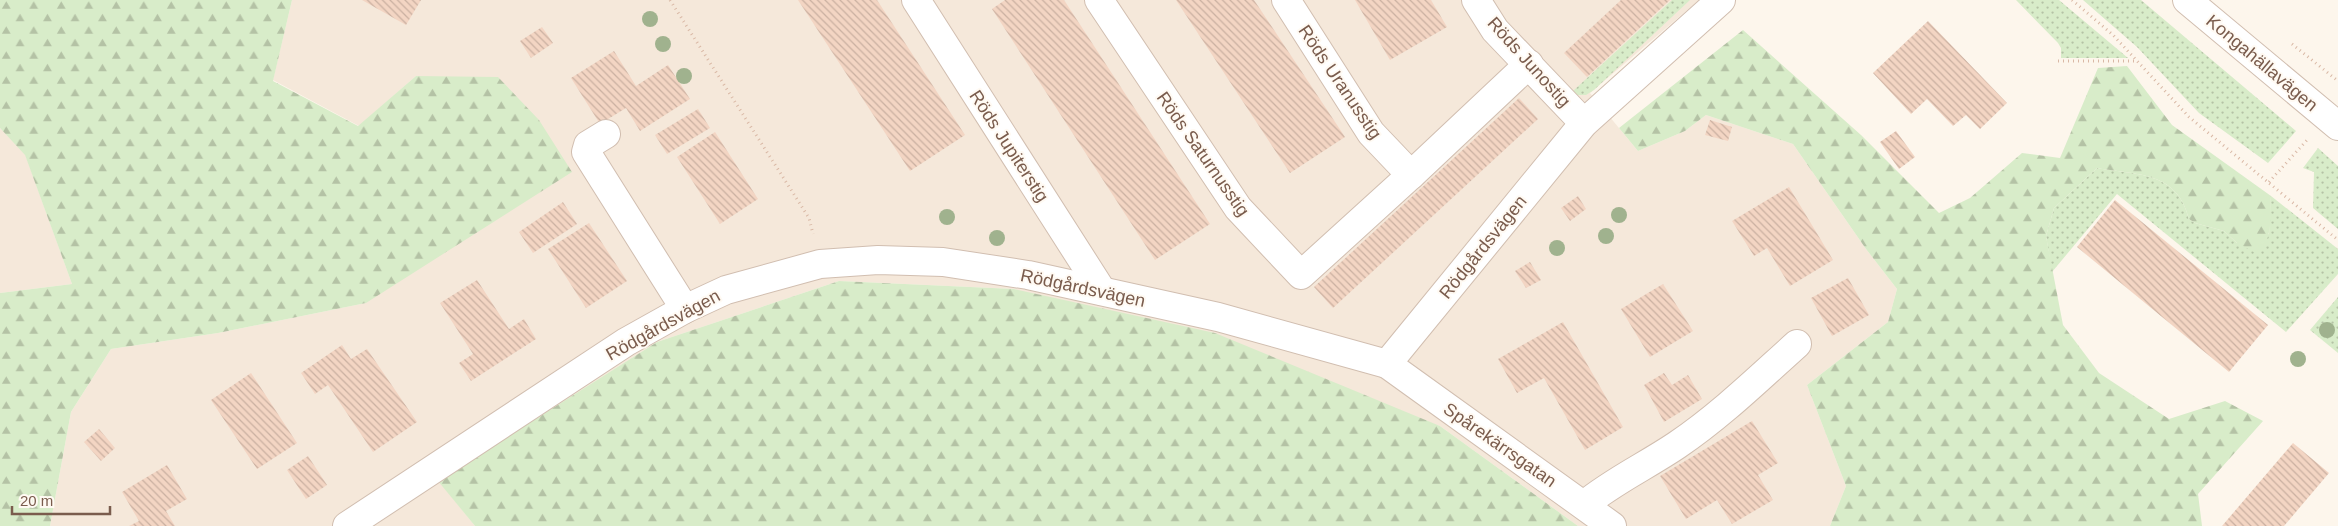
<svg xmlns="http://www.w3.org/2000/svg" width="2338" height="526" viewBox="0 0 2338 526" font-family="Arial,sans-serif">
<defs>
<pattern id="grass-dots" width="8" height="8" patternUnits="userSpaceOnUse" patternTransform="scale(1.25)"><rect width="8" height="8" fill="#d8ecc9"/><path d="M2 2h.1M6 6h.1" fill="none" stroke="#b4c2a5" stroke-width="1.8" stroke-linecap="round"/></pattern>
<pattern id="forest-firs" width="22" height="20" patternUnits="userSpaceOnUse" patternTransform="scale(1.25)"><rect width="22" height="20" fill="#d8ecc9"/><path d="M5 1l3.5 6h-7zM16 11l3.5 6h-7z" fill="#b4c2a5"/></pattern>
<pattern id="building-back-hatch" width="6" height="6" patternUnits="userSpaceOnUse" patternTransform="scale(1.25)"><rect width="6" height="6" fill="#f3d5c3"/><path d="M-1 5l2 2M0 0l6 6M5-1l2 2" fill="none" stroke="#cab0a1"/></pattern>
</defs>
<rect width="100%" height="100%" fill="#fdf6ec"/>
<g fill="#f5e8da">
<polygon points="292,0 1699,0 1590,93 1638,151 1685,131 1706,115 1793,144 1866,249 1897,289 1888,322 1807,385 1846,486 1830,526 1578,526 1440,426 1014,289 839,281 657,342 439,481 475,526 50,526 71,412 111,349 218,333 366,303 416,76 359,126 273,80"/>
<polygon points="0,128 25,154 72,284 0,293"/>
</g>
<g fill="url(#grass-dots)">
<polygon points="1672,0 1690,0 1594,90 1586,95 1577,95 1573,91"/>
<polygon points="2016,0 2059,0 2128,58 2061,58 2061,48 2058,43"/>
<polygon points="2083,0 2141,0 2296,131 2268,163 2199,113 2137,47"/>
<polygon points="2318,148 2338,166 2338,229 2313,208 2314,172 2303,168"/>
<path d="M 2097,168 C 2137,175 2177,171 2189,219 L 2195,223 L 2224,231 L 2237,243 L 2269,234 L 2271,196 L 2338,249 L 2338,274 L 2286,332 L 2117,194 L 2052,272 L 2046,236 L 2054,208 Z"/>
<polygon points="2338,297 2338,353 2310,330"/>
</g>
<g fill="url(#forest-firs)">
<polygon points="0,0 292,0 273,81 358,126 416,76 498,77 539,120 572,172 366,303 218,333 111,349 71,412 50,526 0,526 0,293 72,284 25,155 0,128"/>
<path d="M 1743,30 L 1861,135 L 1939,213 L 1970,198 L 2022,153 L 2060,158 L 2098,68 L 2127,66 L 2172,125 L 2271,196 C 2270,215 2274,242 2256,253 L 2237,243 L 2224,231 L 2195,223 L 2189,219 C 2177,171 2137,175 2097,168 L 2054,208 L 2046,236 L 2063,325 L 2099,373 L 2169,419 L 2225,401 L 2263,421 L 2198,494 L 2202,526 L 1830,526 L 1846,486 L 1807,385 L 1888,322 L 1897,289 L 1866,249 L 1793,144 L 1706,115 L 1685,131 L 1638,151 L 1619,128 Z"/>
<polygon points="839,281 1014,289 1215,333 1440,426 1578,526 475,526 438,481 657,342"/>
</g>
<g fill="url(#building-back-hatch)">
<polygon points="362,0 421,0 406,25"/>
<polygon points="798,0 877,0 965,135 910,171"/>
<polygon points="1005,0 1064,0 1210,224 1155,260 992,9"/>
<polygon points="1176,0 1254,0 1345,137 1290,173"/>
<polygon points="1355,0 1431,0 1447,27 1390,60"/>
<polygon points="1621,0 1670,0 1587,77 1564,53"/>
<polygon points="1928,21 2007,103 1980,129 1966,115 1953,126 1927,99 1911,114 1873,73"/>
<polygon points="542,27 553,43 531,58 520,41"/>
<polygon points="614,51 636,86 668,65 690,99 640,131 626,108 600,124 571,78"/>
<polygon points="1519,98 1538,119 1333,308 1314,287"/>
<polygon points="698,109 710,128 667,154 655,135"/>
<polygon points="1710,120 1732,127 1728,141 1705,135"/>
<polygon points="1896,131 1915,157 1899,169 1880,142"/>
<polygon points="715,132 758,199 720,224 677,157"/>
<polygon points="1789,187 1833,260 1790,286 1767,248 1754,256 1732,221"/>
<polygon points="1578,196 1586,209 1570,221 1561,208"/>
<polygon points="2115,200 2268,325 2229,372 2077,247"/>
<polygon points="563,202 577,224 533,253 519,232"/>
<polygon points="589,223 627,281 586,308 548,249"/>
<polygon points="1530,262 1541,280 1526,288 1515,271"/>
<polygon points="1848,278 1869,315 1832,336 1811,298"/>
<polygon points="477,280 509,329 524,319 536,339 471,381 459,363 473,354 440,303"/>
<polygon points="1663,284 1693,331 1650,357 1621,309"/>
<polygon points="1563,322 1623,427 1585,450 1544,378 1517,393 1498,359"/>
<polygon points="342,345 351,359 367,349 417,422 373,452 328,385 315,394 301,373"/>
<polygon points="251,373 297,443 257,469 211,400"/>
<polygon points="1664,373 1672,385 1688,375 1702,399 1664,422 1644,385"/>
<polygon points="1752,421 1778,463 1758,475 1773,500 1732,524 1717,500 1686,519 1660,476"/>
<polygon points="99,429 115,448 101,461 84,442"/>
<polygon points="2293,443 2329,473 2284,526 2222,526"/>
<polygon points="308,456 327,485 306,499 287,470"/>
<polygon points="167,465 187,499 166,511 175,526 129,526 139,521 122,492"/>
</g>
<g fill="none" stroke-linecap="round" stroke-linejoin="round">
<defs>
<g id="minor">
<polyline points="916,0 1102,291"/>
<polyline points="1099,0 1238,208 1301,275 1411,175"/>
<polyline points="1286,0 1371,133 1411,175 1529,64"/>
<polyline points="1476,0 1495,30 1584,123"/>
<polyline points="2187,0 2338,126"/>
<polyline points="606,134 588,145 586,152 685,309"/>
<polyline points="1387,364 1612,526"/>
<path d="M 1584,505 C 1613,481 1646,466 1677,445 C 1720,416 1758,379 1797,344"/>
<polyline points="347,526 626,342 685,309 726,290 820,264 878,260 943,262 1028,275 1218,317 1387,364 1584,123 1721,0"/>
</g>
</defs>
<use href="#minor" stroke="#d1beb0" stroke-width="30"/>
<g stroke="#d9b8a5" stroke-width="3" stroke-dasharray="1 4" stroke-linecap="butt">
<polyline points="670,0 809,218 813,234"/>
<polyline points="2072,0 2113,35 2189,117 2338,240"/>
<polyline points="2292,44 2338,81"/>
<polyline points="2058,61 2136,61"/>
<polyline points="2269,182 2307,140"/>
</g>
<use href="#minor" stroke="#fff" stroke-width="28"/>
</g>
<g fill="#a0b28e">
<circle cx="650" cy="19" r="8"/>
<circle cx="663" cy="44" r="8"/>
<circle cx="684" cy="76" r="8"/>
<circle cx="1619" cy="215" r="8"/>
<circle cx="947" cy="217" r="8"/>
<circle cx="1606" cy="236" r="8"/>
<circle cx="997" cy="238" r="8"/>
<circle cx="1557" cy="248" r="8"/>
<circle cx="2327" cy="330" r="8"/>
<circle cx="2298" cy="359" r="8"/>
</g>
<g text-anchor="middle" stroke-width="4" stroke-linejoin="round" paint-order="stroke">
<g font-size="18" fill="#7a5c4d" stroke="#fffaf3">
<text transform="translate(1529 62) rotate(48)" y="6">Röds Junostig</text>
<text transform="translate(2262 63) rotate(40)" y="6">Kongahällavägen</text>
<text transform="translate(1340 82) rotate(56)" y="6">Röds Uranusstig</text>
<text transform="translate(1009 146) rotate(57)" y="6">Röds Jupiterstig</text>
<text transform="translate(1203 154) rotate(55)" y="6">Röds Saturnusstig</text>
<text transform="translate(1483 247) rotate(-51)" y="6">Rödgårdsvägen</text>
<text transform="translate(1083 288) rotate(12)" y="6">Rödgårdsvägen</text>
<text transform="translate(663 325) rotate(-29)" y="6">Rödgårdsvägen</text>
<text transform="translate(1500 445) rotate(35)" y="6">Spårekärrsgatan</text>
</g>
</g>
<path d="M12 506v8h98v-8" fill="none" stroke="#7a5c4d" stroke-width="2.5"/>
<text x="20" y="506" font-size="15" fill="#7a5c4d" stroke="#fffaf3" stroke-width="4" paint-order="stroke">20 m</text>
</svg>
